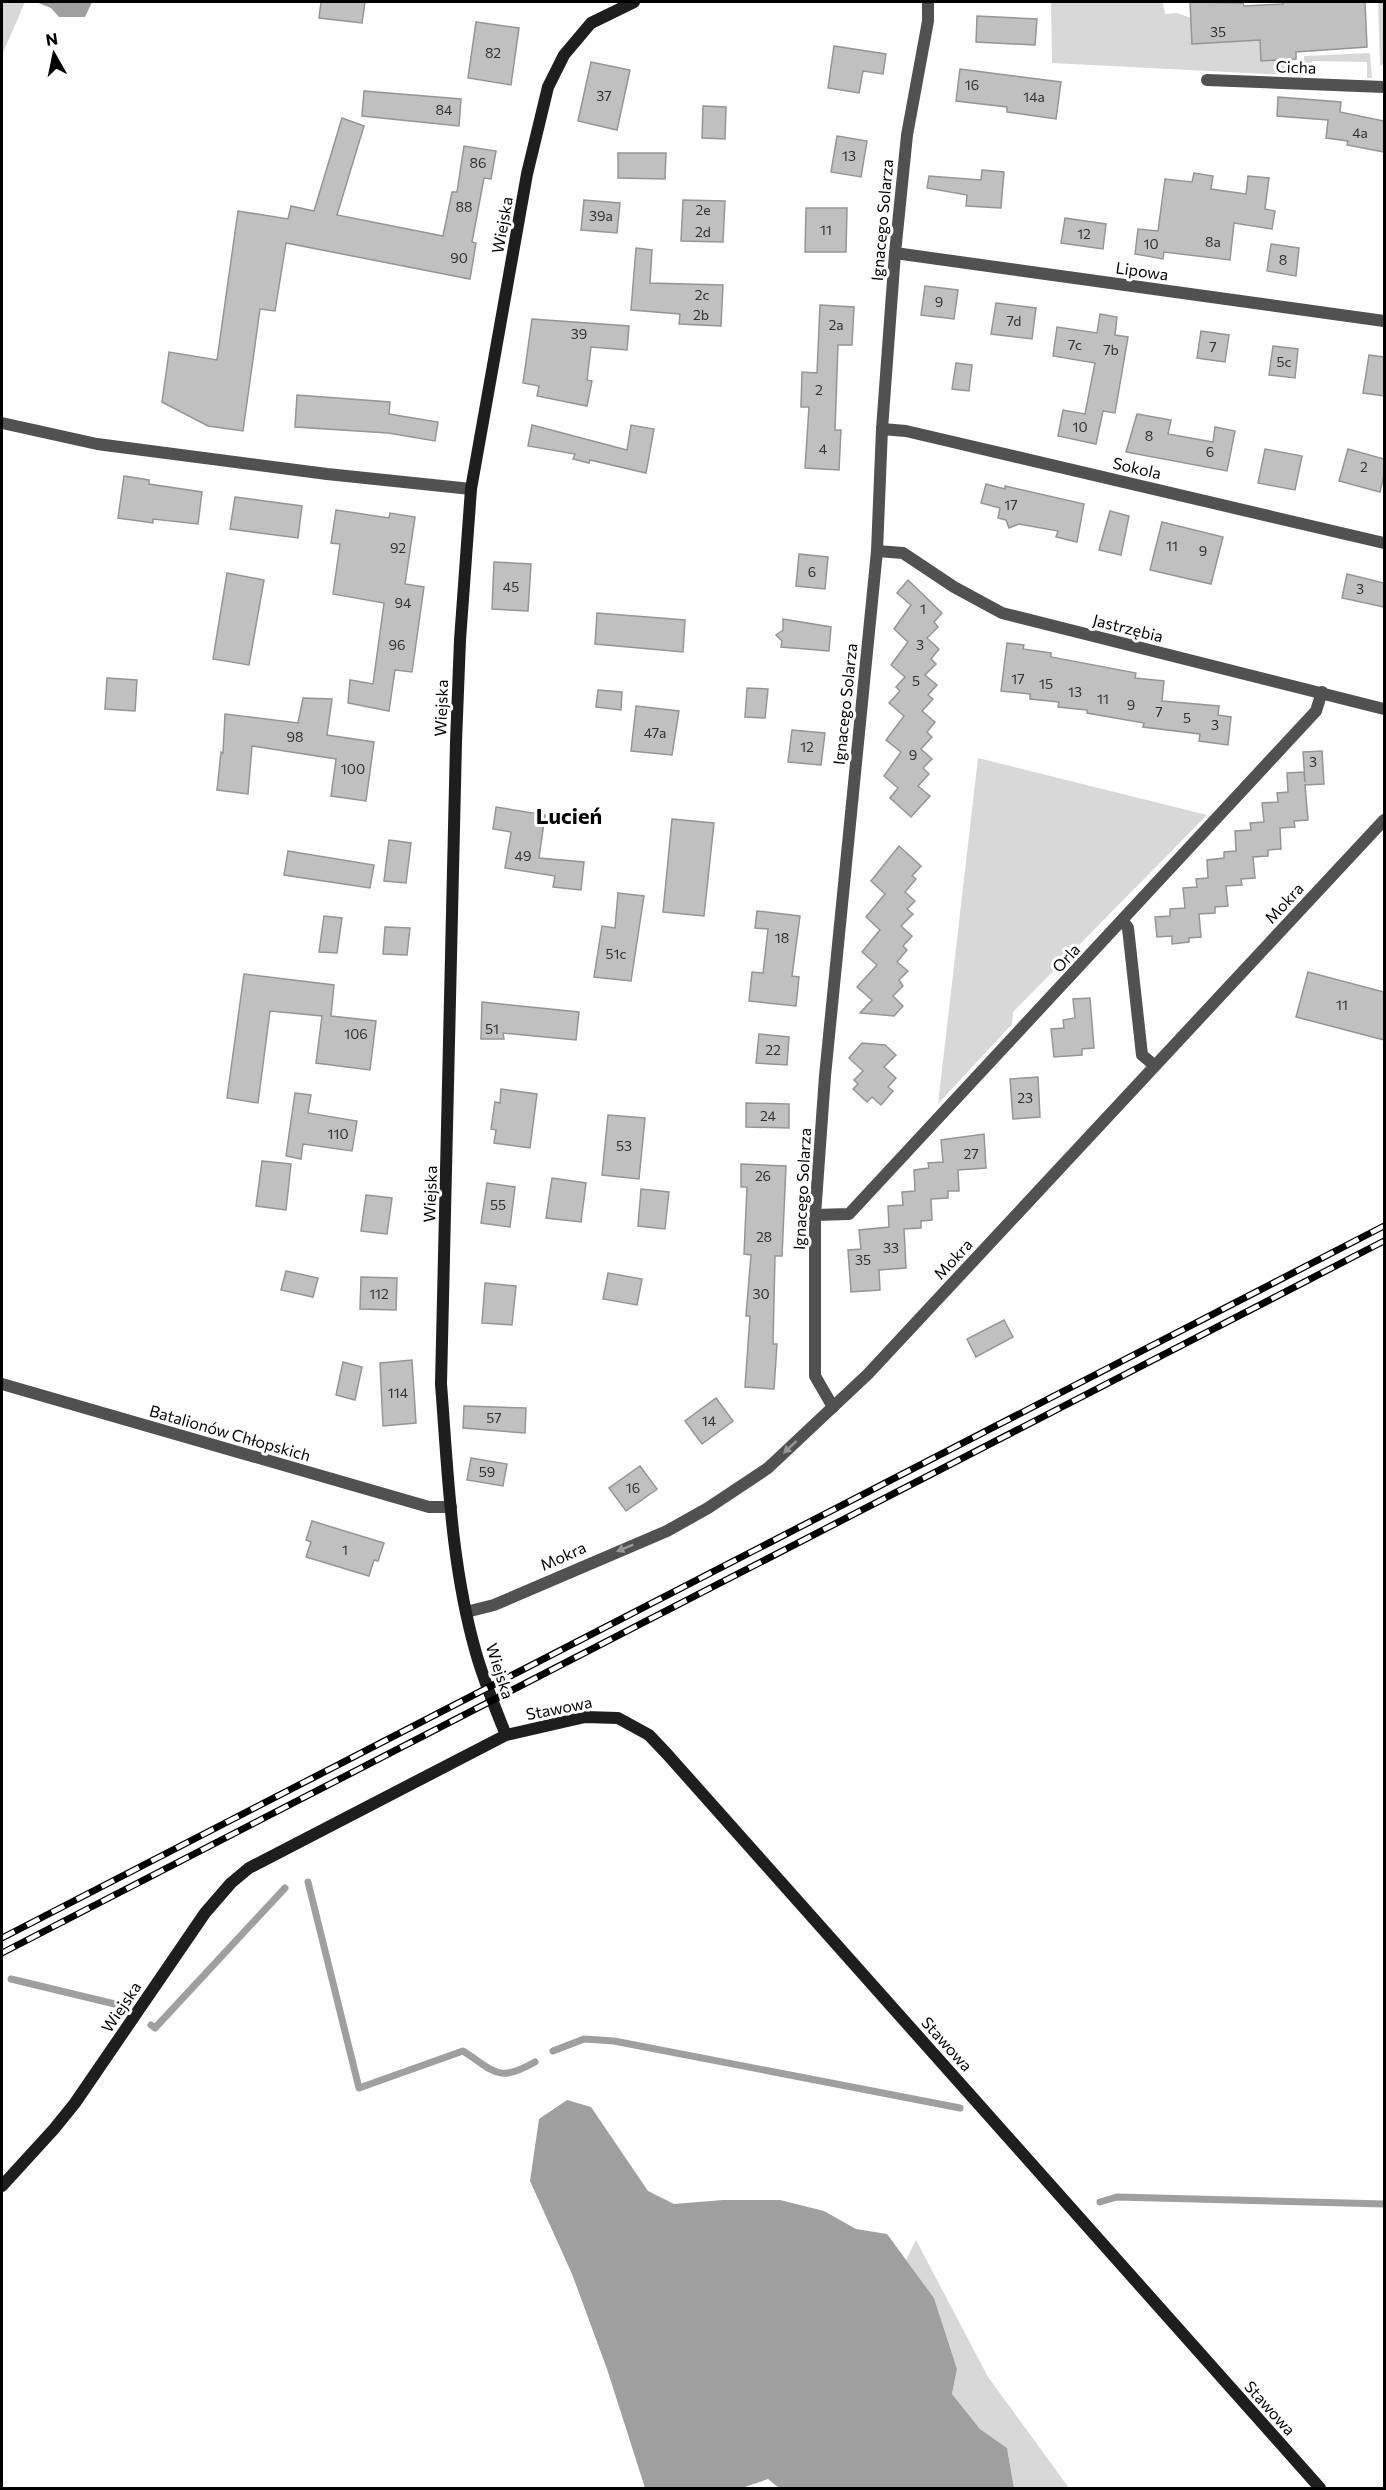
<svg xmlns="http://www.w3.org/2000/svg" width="1386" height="2490" viewBox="0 0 1386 2490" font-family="Commissioner,sans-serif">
<rect width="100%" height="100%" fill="#fff"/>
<g fill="#d8d8d8">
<polygon points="2,2 25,2 2,55"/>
<polygon points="1051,2 1163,2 1165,14 1177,13 1191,18 1192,43 1259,21 1261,60 1284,59 1289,75 1052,63"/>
<polygon points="1378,2 1384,2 1384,65 1380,65"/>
<polygon points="1370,53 1372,78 1367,78 1367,62 1312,61 1312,76 1296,75 1296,63 1304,62 1304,56"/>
<polygon points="978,758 1207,815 1013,1012 1012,1024 938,1104"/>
<polygon points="916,2240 988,2377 1069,2488 1014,2488 1007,2448 980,2429 952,2394 957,2369 934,2298 906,2260"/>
</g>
<g fill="#9f9f9f">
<polygon points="36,2 92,2 85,17 59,17 51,8"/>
<polygon points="567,2100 591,2107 648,2191 674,2204 723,2200 780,2200 824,2211 856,2229 887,2234 934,2298 957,2369 952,2394 980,2429 1007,2448 1014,2488 779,2488 768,2479 742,2488 645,2488 607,2369 572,2274 530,2181 539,2119"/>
</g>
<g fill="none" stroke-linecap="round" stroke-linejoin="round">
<g stroke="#9f9f9f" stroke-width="7">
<path d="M 308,1882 L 359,2088 L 463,2051 C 496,2072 498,2083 535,2062"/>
<polyline points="11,1979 119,2005"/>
<polyline points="151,2025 155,2028 285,1888"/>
<polyline points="553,2051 584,2039 614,2041 960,2108"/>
<polyline points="1100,2202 1117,2197 1384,2204"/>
</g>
</g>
<g fill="#c0c0c0" stroke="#959595" stroke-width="1.5">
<polygon points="321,2 365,2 362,23 319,18"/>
<polygon points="1190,2 1243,3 1244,6 1283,4 1283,2 1365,2 1367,47 1296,52 1296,59 1261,61 1260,40 1192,44"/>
<polygon points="977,16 1037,19 1035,45 976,42"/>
<polygon points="476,22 519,28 511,85 468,78"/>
<polygon points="834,46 886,54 883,74 863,71 859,93 828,88"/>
<polygon points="591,62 630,70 617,130 578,121"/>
<polygon points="960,69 1061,82 1056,119 1007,112 1007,107 956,101"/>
<polygon points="364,91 461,99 459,126 362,116"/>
<polygon points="1278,97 1341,102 1340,112 1384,121 1384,152 1347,145 1348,141 1326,138 1328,120 1277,116"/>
<polygon points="703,106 726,107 725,139 702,138"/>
<polygon points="342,118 364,126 337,215 443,236 452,192 457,192 464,146 496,151 491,179 484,178 472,242 476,243 470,279 286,243 275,311 260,309 243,431 208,426 162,402 169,352 217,360 238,211 288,219 291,206 314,211"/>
<polygon points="837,136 867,141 861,177 831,172"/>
<polygon points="618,153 666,153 665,179 618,178"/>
<polygon points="982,170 1004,172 1001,208 966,206 967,195 927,188 929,176 981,180"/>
<polygon points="1194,173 1213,176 1211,189 1246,194 1248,176 1269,178 1265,209 1275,211 1272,229 1234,223 1230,260 1164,252 1163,259 1135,254 1138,229 1158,231 1165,179 1192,182"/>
<polygon points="584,200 620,203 617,233 581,230"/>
<polygon points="683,200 725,201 723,242 681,241"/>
<polygon points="806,208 847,208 846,252 805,252"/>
<polygon points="1065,218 1106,224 1103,249 1061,243"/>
<polygon points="1271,244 1299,248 1296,276 1267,271"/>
<polygon points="636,248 652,250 650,283 723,285 721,326 679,324 680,314 631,310"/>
<polygon points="925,286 958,290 954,319 921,315"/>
<polygon points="996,303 1036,308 1032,339 991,334"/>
<polygon points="820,305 854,307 852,345 838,345 835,430 841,430 839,470 805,468 809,407 801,407 802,372 817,373"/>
<polygon points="1100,314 1117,317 1115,335 1128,337 1115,413 1103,411 1096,444 1058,436 1063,410 1085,414 1095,363 1053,356 1057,327 1097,333"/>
<polygon points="532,319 629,326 627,350 591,347 587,380 592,381 587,406 537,396 539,386 523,383"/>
<polygon points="1201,331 1229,335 1225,362 1197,358"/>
<polygon points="1273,346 1298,349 1295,378 1269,375"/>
<polygon points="1369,355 1384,357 1384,396 1363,393"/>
<polygon points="956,363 972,365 969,391 952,389"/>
<polygon points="297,395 390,402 389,414 438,422 435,441 388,433 295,427"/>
<polygon points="1137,414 1171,420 1168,434 1213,442 1215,427 1235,431 1227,471 1126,452"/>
<polygon points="532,425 627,450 631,425 654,429 646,473 590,460 589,463 573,459 575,454 528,446"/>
<polygon points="1265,449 1302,456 1295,490 1258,483"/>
<polygon points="1348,449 1384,459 1384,475 1380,492 1339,481"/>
<polygon points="124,476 149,480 149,484 202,492 198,524 153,519 153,523 118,518"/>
<polygon points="986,484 1005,489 1005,486 1084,504 1077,542 1056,537 1058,531 1019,524 1009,528 1006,520 998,518 1000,508 981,503"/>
<polygon points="235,497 302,506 298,538 230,529"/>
<polygon points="336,510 389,518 390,513 415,517 405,584 424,587 412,672 395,670 389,711 348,703 350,680 373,684 384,603 333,594 340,544 331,543"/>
<polygon points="1110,511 1129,516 1121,555 1099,550"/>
<polygon points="1162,522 1223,537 1211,584 1150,570"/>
<polygon points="799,554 828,557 825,589 796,586"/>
<polygon points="494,562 531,564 528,611 492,609"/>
<polygon points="227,573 264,580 249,665 213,659"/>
<polygon points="1347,574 1384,583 1384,607 1342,598"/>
<polygon points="908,580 942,613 934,622 938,627 927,638 939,649 931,659 936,664 925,675 937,685 928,695 933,699 922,711 935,722 927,732 932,737 921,749 932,759 923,768 929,774 918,786 930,796 911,817 890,798 898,788 884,776 901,752 886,740 904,716 889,703 900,691 896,687 905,677 891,665 908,642 894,629 911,605 897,593"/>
<polygon points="597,613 685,620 683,652 595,644"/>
<polygon points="783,619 831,627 829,651 781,647 782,641 776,635 783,630"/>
<polygon points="1007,643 1024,645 1023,649 1051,653 1051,657 1136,673 1135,678 1164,681 1162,701 1219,706 1218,715 1231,717 1228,745 1199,741 1200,734 1143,727 1144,723 1087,713 1087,710 1058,707 1059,702 1030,699 1030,694 1001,691"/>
<polygon points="107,678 137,680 135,711 105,709"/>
<polygon points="747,688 768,689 765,718 745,717"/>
<polygon points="598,690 622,692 621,710 596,707"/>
<polygon points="303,698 332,699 327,735 374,742 366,801 331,796 336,759 252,746 248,794 217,790 221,752 223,753 225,714 298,723"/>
<polygon points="636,706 679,711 672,755 631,751"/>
<polygon points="792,730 825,733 821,765 788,762"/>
<polygon points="1322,751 1324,784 1305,785 1308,820 1294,821 1295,827 1280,828 1281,849 1268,850 1268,856 1253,857 1255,878 1241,879 1242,885 1226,886 1228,906 1215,907 1215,913 1199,914 1201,937 1189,938 1189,942 1172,944 1172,936 1157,937 1155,917 1170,916 1170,909 1185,908 1183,888 1197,887 1196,879 1208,878 1207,860 1224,858 1224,852 1236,851 1235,831 1251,830 1250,823 1264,822 1262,803 1278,802 1277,793 1288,792 1287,773 1304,772 1305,782 1303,752"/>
<polygon points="496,807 545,815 539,858 584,862 581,890 553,887 555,876 505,868 511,832 493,829"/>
<polygon points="672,819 714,823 704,916 663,912"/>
<polygon points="389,840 411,843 406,883 384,881"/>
<polygon points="899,846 921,866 912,876 916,879 905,892 915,901 907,909 913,914 901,926 912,936 903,946 907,950 897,962 908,971 899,980 903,986 893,996 903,1006 894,1016 860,1013 872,1000 857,987 877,965 862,952 880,930 866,917 885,894 871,881"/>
<polygon points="288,851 374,865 370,888 284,875"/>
<polygon points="618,893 644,896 631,981 594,977 602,926 615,928"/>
<polygon points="757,911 800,916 792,976 799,977 796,1006 749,1001 752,972 763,973 768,929 755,928"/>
<polygon points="324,916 342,918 337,953 319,952"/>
<polygon points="385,927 410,928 407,955 383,954"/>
<polygon points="1308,972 1384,992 1384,1040 1296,1017"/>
<polygon points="244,974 334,985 331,1016 376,1021 370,1070 316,1063 322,1016 270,1011 258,1103 227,1098"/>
<polygon points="1090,998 1094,1048 1082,1049 1082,1055 1054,1057 1051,1029 1064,1028 1063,1020 1075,1018 1073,999"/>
<polygon points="482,1002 579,1012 576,1040 503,1033 504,1039 481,1039"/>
<polygon points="759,1034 789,1037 787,1065 756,1063"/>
<polygon points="862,1043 885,1045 896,1055 884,1067 896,1078 888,1087 893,1091 881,1105 872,1097 867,1102 853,1089 858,1084 854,1080 863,1071 849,1058"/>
<polygon points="1038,1077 1040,1117 1013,1119 1010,1079"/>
<polygon points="501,1089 537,1094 530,1148 494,1143 496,1130 491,1129 495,1102 500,1103"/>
<polygon points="295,1093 311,1095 308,1113 357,1121 352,1151 303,1144 301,1159 286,1156"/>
<polygon points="746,1103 789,1104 789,1128 746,1127"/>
<polygon points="608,1115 645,1118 639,1179 602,1175"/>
<polygon points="984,1134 986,1168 958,1170 959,1191 948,1191 948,1198 931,1199 932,1220 921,1221 921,1228 904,1229 906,1268 879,1270 880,1290 851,1292 848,1250 861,1249 859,1230 889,1227 888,1206 903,1205 902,1192 915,1191 914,1170 929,1168 928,1163 943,1162 941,1140"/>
<polygon points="262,1161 291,1164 286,1210 256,1206"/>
<polygon points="741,1164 786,1166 782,1256 775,1256 773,1344 777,1344 774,1389 745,1387 750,1316 746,1316 751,1255 744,1254 747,1187 741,1187"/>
<polygon points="552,1178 586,1183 581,1222 546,1218"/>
<polygon points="487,1183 515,1187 510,1227 481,1223"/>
<polygon points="641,1189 669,1192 665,1229 638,1226"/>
<polygon points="366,1195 392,1198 387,1234 361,1231"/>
<polygon points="286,1271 318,1278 313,1297 281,1290"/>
<polygon points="608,1273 642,1279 637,1305 603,1299"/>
<polygon points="361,1277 397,1278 396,1310 360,1309"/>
<polygon points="485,1283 516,1286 512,1325 482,1323"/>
<polygon points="1004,1320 1013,1337 976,1357 967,1339"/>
<polygon points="412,1360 416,1423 383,1426 380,1363"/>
<polygon points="343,1362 362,1367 355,1400 336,1395"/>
<polygon points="716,1398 733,1421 702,1444 685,1421"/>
<polygon points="464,1406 526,1408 525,1433 463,1428"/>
<polygon points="471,1458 507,1464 503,1486 467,1480"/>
<polygon points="640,1466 657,1489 626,1511 609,1488"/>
<polygon points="312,1521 384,1543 378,1561 374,1560 369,1576 306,1557 311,1542 306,1540"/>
</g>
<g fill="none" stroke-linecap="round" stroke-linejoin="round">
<g stroke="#515151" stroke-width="12">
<polyline points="1207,80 1384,87"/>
<polyline points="895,253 1384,321"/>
<polyline points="2,423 97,444 327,474 471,489"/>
<polyline points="882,429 906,431 1384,543"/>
<polyline points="877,551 903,553 954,587 1002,613 1384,709"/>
<polyline points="1123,921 1128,928 1142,1055 1154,1065"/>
<polyline points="815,1215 849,1214 1316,711 1322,692"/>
<polyline points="2,1384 429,1507 451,1507"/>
<polyline points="833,1407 815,1376 815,1215 825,1076 877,551 882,429 895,253 907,135 928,21 928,2"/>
<polyline points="466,1612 494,1605 667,1531 708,1508 768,1468 868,1374 1384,820"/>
</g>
<g stroke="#1e1e1e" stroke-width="12">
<path d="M 506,1735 C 495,1708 484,1681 476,1653 C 451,1566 448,1474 441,1384 L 456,742 L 460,640 L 471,489 L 527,174 L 548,87 L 564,55 L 591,23 L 634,2"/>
<polyline points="2,2186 54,2129 75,2103 205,1913 231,1883 249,1868 506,1735 585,1717 618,1718 649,1735 667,1754 1320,2488"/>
</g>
<defs>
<g id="rail">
<polyline points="2,1938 1384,1226"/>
<polyline points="2,1953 1384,1241"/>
</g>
</defs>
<use href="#rail" stroke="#000" stroke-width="7"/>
<use href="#rail" stroke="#fff" stroke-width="4.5" stroke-dasharray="14" stroke-linecap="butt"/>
</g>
<defs><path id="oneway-solid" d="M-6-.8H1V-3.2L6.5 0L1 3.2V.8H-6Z" transform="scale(1.5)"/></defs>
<g fill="#979797">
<use href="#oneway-solid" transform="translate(790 1447) rotate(137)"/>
<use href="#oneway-solid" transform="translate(625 1548) rotate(158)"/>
</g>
<g text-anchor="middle" stroke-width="6" stroke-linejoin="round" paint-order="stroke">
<g font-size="14" fill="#303030">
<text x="1218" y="37">35</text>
<text x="493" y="58">82</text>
<text x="972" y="90">16</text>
<text x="604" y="101">37</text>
<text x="1034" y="102">14a</text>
<text x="444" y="115">84</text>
<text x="1360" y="138">4a</text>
<text x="849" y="161">13</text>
<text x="478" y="168">86</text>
<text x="464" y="212">88</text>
<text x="703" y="215">2e</text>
<text x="601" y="221">39a</text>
<text x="826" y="235">11</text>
<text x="703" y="237">2d</text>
<text x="1084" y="239">12</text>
<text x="1213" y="247">8a</text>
<text x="1151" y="249">10</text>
<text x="459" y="263">90</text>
<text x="1283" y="265">8</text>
<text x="702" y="300">2c</text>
<text x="939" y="307">9</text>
<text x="701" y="320">2b</text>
<text x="1014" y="326">7d</text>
<text x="836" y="330">2a</text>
<text x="579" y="339">39</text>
<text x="1075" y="350">7c</text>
<text x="1213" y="352">7</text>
<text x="1111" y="355">7b</text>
<text x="1284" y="367">5c</text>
<text x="819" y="395">2</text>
<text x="1080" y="432">10</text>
<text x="1149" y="441">8</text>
<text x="823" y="454">4</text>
<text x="1210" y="457">6</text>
<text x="1364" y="472">2</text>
<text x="1011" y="510">17</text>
<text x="1172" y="551">11</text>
<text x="398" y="553">92</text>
<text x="1203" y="556">9</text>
<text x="812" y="577">6</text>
<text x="511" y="592">45</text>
<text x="1360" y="594">3</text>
<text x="403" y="608">94</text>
<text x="923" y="614">1</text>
<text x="397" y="650">96</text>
<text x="920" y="650">3</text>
<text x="1018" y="684">17</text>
<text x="916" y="686">5</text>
<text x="1046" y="689">15</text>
<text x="1075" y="697">13</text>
<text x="1103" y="704">11</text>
<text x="1131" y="710">9</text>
<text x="1159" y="717">7</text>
<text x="1187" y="723">5</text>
<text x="1215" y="730">3</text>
<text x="655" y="738">47a</text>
<text x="295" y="742">98</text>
<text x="807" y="752">12</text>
<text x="913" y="760">9</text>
<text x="1313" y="767">3</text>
<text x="353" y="774">100</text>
<text x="523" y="861">49</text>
<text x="782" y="943">18</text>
<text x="616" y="959">51c</text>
<text x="1342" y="1010">11</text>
<text x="492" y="1034">51</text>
<text x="356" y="1039">106</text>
<text x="773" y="1055">22</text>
<text x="1025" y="1103">23</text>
<text x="768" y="1121">24</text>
<text x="338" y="1139">110</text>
<text x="624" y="1151">53</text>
<text x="971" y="1159">27</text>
<text x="763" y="1181">26</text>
<text x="498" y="1210">55</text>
<text x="764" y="1242">28</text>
<text x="891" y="1253">33</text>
<text x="863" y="1265">35</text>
<text x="379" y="1299">112</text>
<text x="761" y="1299">30</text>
<text x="398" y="1398">114</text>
<text x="494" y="1423">57</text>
<text x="709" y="1426">14</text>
<text x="487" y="1477">59</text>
<text x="633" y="1493">16</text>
<text x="345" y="1555">1</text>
</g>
<g font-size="16" fill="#000" stroke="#fff">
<text transform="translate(1296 67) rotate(2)" y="6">Cicha</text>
<text transform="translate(882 220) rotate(-85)" y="6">Ignacego Solarza</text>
<text transform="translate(502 225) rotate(-80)" y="6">Wiejska</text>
<text transform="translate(1142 271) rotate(8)" y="6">Lipowa</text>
<text transform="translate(1137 468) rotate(13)" y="6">Sokola</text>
<text transform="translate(1128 628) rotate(14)" y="6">Jastrzębia</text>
<text transform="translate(845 704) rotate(-84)" y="6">Ignacego Solarza</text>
<text transform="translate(441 708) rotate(-88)" y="6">Wiejska</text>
<text transform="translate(1284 903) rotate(-47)" y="6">Mokra</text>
<text transform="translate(1066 958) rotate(-47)" y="6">Orla</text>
<text transform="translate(802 1189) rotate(-87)" y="6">Ignacego Solarza</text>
<text transform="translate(430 1194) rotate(-88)" y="6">Wiejska</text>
<text transform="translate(953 1259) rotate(-47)" y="6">Mokra</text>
<text transform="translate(230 1433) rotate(16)" y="6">Batalionów Chłopskich</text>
<text transform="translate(563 1556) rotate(-24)" y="6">Mokra</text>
<text transform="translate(500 1671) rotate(72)" y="6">Wiejska</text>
<text transform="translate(559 1708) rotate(-11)" y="6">Stawowa</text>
<text transform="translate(121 2007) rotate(-56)" y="6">Wiejska</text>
<text transform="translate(947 2044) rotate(48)" y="6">Stawowa</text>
<text transform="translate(1270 2408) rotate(48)" y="6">Stawowa</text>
</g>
<g font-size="22" font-weight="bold" fill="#000" stroke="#fff">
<text x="569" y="824">Lucień</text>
</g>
</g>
<rect width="1386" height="2490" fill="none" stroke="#000000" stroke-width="6"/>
<g transform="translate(54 54) rotate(351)" stroke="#ffffff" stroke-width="4.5" paint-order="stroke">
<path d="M0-4.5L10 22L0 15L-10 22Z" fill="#000000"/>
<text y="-9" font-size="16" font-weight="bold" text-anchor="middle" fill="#000000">N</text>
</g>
</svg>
